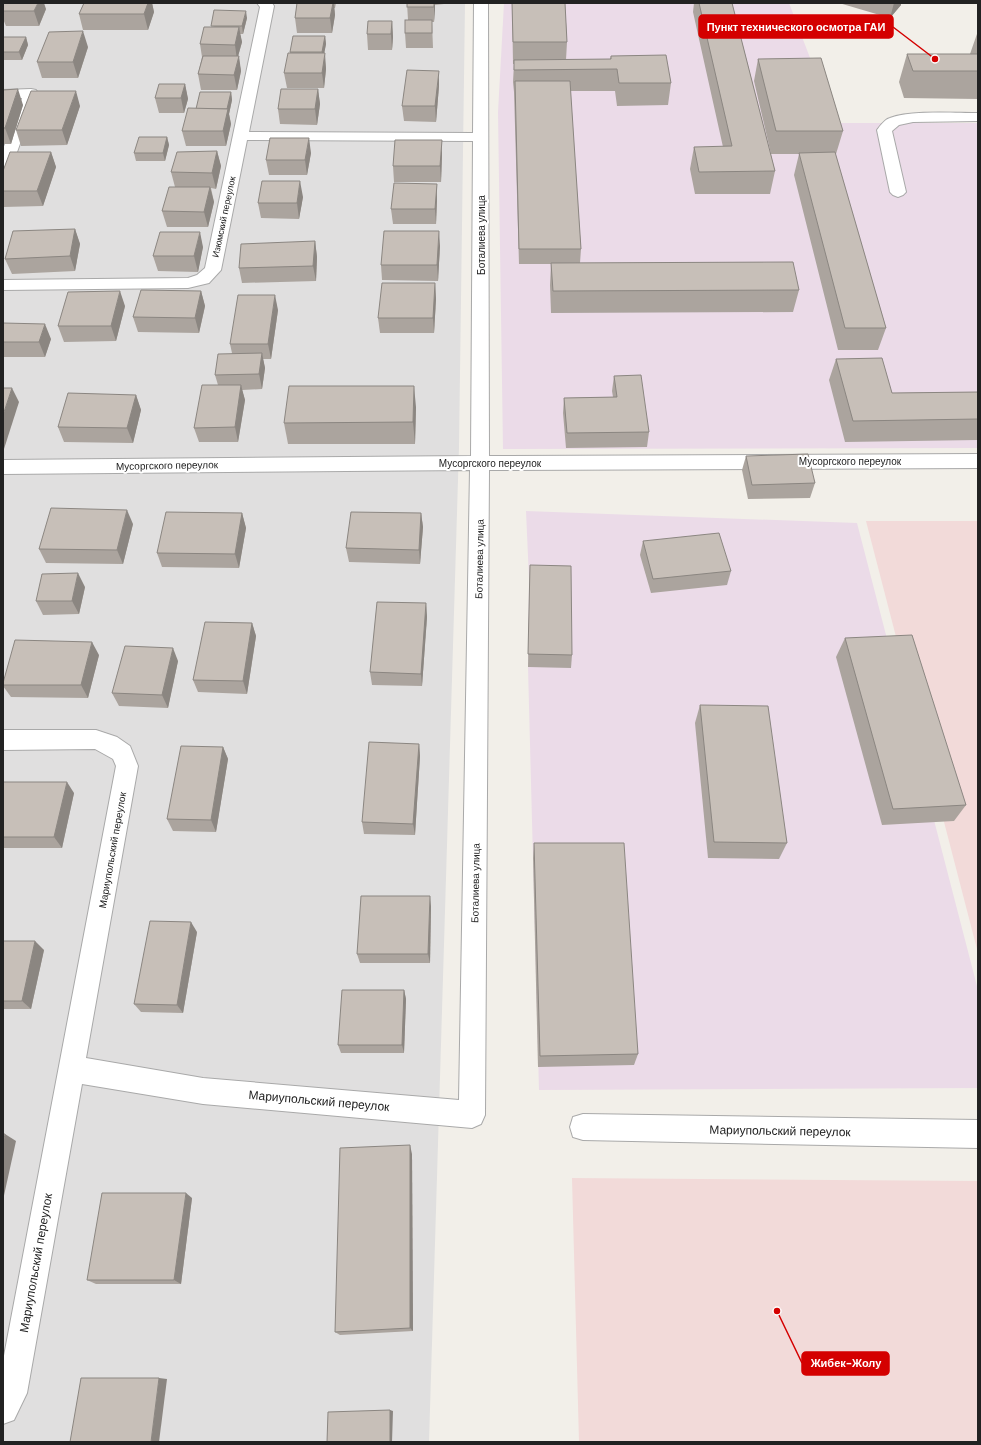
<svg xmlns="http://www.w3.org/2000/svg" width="981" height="1445" viewBox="0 0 981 1445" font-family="'DM Sans',sans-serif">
<rect width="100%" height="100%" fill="#f2efe9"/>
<polygon fill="#e0dfdf" points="3,3 465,3 459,446 429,1442 3,1442"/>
<g fill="#f2dad9">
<polygon points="866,521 978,521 978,953"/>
<polygon points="572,1178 978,1181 978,1442 579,1442"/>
</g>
<g fill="#ebdbe8">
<polygon points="504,3 789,3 835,123 978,123 978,448 503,449 498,112"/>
<polygon points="526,511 857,523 978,990 978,1088 539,1090 528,667 529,579"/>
</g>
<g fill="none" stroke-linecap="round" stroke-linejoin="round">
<defs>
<g id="minor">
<polygon points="257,3 272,3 274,6 249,132 473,133 474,3 488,3 489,456 978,454 978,468 489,470 485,1115 481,1124 472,1128 203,1104 82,1084 27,1393 14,1420 3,1424 3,1361 116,766 113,759 95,749 3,750 3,730 96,730 117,737 130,746 138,766 86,1058 203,1078 459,1100 470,470 3,474 3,460 471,456 473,141 247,140 221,270 209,283 188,288 3,290 3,280 188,278 197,275 205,268 260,7"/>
<polygon points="31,89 36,90 38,93 11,169 8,172 3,174 3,149 22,98 3,98 3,90"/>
<path d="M 978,113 L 978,121 L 913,122 L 899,125 L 892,131 L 906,192 L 903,195 L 898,197 L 893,195 L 890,192 L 877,130 C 880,126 885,119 890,118 C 910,110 955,113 978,113 Z"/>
<polygon points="583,1114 978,1120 978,1148 583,1140 573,1137 570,1127 573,1117"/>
</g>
</defs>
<use href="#minor" stroke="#a9a9a9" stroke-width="2"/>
<use href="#minor" fill="#fff" fill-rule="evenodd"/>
</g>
<g fill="#aba49e">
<polygon points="84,3 152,3 154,12 148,30 83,30 79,14"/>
<polygon points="297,3 336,3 335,8 334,8 335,15 332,33 297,33 295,18"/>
<polygon points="407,3 444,3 444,4 435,5 434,22 432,22 433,48 406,48 405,33 408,20"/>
<polygon points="512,3 565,3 567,42 566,60 610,59 611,56 671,83 668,105 617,106 615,91 570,91 581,249 580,263 799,290 793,312 551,313 550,285 551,264 519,264 514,92 513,82 514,64 513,64"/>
<polygon points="694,3 732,3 775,171 770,194 695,194 690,169 694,147 723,147 693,12"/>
<polygon points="839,3 901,3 901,5 890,18"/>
<polygon points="3,5 46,9 39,26 6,26 3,19"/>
<polygon points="247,18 243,34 240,34 242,42 238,56 241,71 237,90 201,90 198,74 202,57 200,44 211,27"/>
<polygon points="392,21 393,37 392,50 368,50 367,34"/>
<polygon points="978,31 978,99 904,98 899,82 907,54 970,54"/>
<polygon points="325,36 326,44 324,53 326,69 324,88 287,88 284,73 290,52"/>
<polygon points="3,37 26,37 28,45 22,60 3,60"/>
<polygon points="88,47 78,78 42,78 37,62"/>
<polygon points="758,59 843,131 836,154 835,154 886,328 878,350 838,350 794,175 799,154 771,154 754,81"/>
<polygon points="185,84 188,99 184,113 159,113 155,98"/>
<polygon points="439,86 436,122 404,121 402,106"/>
<polygon points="318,89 320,104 317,125 280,124 278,109"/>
<polygon points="3,90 23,105 11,144 3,144"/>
<polygon points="231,92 232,100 229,114 231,124 226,146 186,146 182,131 196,109"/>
<polygon points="80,106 67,145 21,146 16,130"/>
<polygon points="167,137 169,145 165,161 136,161 134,153"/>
<polygon points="217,151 221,166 216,189 211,188 214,202 208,227 167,227 162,211 175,187 171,172"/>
<polygon points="51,152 56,167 43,206 3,207 3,171"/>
<polygon points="311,153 307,175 269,175 266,160"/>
<polygon points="442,155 441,182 394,182 393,166"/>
<polygon points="437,184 437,199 436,224 393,224 391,209"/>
<polygon points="303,197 299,219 261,218 258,203"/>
<polygon points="75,229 80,244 75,271 12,274 5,259"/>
<polygon points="315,241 317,257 316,281 242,283 239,268"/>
<polygon points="440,246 438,281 382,280 381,265"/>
<polygon points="203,247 198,272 158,271 153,256"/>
<polygon points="435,283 436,299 434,333 380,333 378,318"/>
<polygon points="201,291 205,306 199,333 138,332 133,317"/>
<polygon points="125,306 116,341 64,342 58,326"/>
<polygon points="278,310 271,359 263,359 265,368 262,389 242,390 245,400 238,442 199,442 194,428 218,385 215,375 232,353 230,344"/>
<polygon points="3,323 51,339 45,357 3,357"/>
<polygon points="836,359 892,393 978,392 978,440 845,442 829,380"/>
<polygon points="614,376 649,432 647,447 566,448 563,413 564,398 613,397 612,391"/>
<polygon points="136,395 141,410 133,443 64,442 58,427"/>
<polygon points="416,407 415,444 288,444 284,423"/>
<polygon points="746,456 815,483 810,498 748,499 742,470"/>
<polygon points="242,513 246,528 239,568 162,567 157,553"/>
<polygon points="421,513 423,527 420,564 349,562 346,548"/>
<polygon points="133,524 123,564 46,563 39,549"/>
<polygon points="643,541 731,571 727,585 651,593 640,555"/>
<polygon points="530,565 572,655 571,668 528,667"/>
<polygon points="85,587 79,614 43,615 36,601"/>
<polygon points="426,603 427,617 422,686 372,685 370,672"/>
<polygon points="252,623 256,636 247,694 198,692 193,680"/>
<polygon points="845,638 966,805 954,821 882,825 836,657"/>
<polygon points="99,655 88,698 11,697 3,686 3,683"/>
<polygon points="178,661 168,708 119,706 112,693"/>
<polygon points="700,705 787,843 779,859 708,858 695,723"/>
<polygon points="419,744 420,756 415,835 364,834 362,822"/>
<polygon points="223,747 228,759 216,832 173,831 167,819"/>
<polygon points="3,782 74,793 62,848 3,848"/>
<polygon points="534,843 638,1054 634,1065 538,1067 533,858"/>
<polygon points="431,906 430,963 360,963 357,954"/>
<polygon points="197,932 183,1013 141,1012 134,1004"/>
<polygon points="3,941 44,950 31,1009 3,1009"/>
<polygon points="404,990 406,999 404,1053 341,1053 338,1045"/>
<polygon points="412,1154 413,1331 340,1335 335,1332"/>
<polygon points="192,1198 181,1284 96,1284 87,1280"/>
</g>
<g fill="#8b8681">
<polygon points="38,3 44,3 46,9 39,26 34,11"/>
<polygon points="148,3 152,3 154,12 148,30 144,14"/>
<polygon points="333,3 334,3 335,15 332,33 330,18"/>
<polygon points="434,3 435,3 435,9 434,22"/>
<polygon points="894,3 901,3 901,5 890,18"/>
<polygon points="246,11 247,18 243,34 242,26"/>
<polygon points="392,21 393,37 392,50 391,34"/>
<polygon points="239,27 242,42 237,60 235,45"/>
<polygon points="83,31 88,47 78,78 73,62"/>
<polygon points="325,36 326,44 323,60 322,52"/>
<polygon points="26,37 28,45 22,60 19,52"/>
<polygon points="325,53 326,69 324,88 322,73"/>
<polygon points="239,56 241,71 237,90 234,75"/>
<polygon points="439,71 439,86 436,122 435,106"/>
<polygon points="185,84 188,99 184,113 181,98"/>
<polygon points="18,89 23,105 11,144 5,128"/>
<polygon points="318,89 320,104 317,125 315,109"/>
<polygon points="76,91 80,106 67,145 62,130"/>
<polygon points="231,92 232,100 229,114 231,124 226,146 223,131 227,109"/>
<polygon points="167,137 169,145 165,161 163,153"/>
<polygon points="309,138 311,153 307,175 305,160"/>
<polygon points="442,140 442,155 441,182 440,166"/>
<polygon points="217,151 221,166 216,189 212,173"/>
<polygon points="51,152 56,167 43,206 37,191"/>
<polygon points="300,181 303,197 299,219 297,203"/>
<polygon points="437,184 437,199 436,224 435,209"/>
<polygon points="210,187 214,202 208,227 204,212"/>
<polygon points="75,229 80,244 75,271 70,256"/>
<polygon points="439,231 440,246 438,281 437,265"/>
<polygon points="200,232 203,247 198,272 194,256"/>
<polygon points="315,241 317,257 316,281 313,266"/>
<polygon points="435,283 436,299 434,333 433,318"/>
<polygon points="120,291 125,306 116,341 111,326"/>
<polygon points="201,291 205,306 199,333 195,318"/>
<polygon points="275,295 278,310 271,359 268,344"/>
<polygon points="45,324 51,339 45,357 39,342"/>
<polygon points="262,353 265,368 262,389 259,374"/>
<polygon points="241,385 245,400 238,442 235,427"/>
<polygon points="414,386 416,407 415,444 413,422"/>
<polygon points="12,388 19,402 4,449 3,447 3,415"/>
<polygon points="136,395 141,410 133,443 127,428"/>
<polygon points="127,510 133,524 123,564 117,550"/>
<polygon points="242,513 246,528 239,568 235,554"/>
<polygon points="421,513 423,527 420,564 419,550"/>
<polygon points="78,573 85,587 79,614 72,601"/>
<polygon points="426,603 427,617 422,686 421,674"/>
<polygon points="252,623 256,636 247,694 243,681"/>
<polygon points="92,642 99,655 88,698 81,685"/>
<polygon points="173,648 178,661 168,708 162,695"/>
<polygon points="419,744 420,756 415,835 413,824"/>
<polygon points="223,747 228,759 216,832 211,820"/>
<polygon points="67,782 74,793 62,848 54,837"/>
<polygon points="430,896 431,906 430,963 428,954"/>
<polygon points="191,922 197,932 183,1013 177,1005"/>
<polygon points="35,941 44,950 31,1009 22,1001"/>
<polygon points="404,990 406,999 404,1053 402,1045"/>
<polygon points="5,1134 16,1141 3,1200 3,1144"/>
<polygon points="410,1145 412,1154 413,1331 410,1328"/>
<polygon points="186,1193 192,1198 181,1284 174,1280"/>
<polygon points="159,1378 167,1379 159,1442 151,1442"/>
<polygon points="390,1410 393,1411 392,1442 390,1442"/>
</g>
<g fill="#c7bfb8" stroke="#8b8681">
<polygon points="4,3 38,3 34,11 3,11 3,5"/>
<polygon points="84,3 148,3 144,14 79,14"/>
<polygon points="297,3 333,3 330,18 295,18"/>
<rect x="407" y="3" width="27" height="4"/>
<polygon points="512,3 565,3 567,42 513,42"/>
<polygon points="699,3 732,3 775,171 699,172 694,147 732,146"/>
<polygon points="214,10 246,11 242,26 211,26"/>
<rect x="405" y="20" width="27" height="13"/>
<polygon points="368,21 392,21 391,34 367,34"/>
<polygon points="204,27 239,27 235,45 200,44"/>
<polygon points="83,31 73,62 37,62 49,32"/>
<polygon points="293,36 325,36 322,52 290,52"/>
<polygon points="3,37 26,37 19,52 3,52"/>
<polygon points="288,53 325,53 322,73 284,73"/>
<polygon points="907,54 978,54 978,71 913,71"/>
<polygon points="666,55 671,83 619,83 617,69 514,70 514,60 611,59 611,56"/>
<polygon points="203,56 239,56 234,75 198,74"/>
<polygon points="821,58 843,131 776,131 758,59"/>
<polygon points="407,70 439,71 435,106 402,106"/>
<polygon points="515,81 570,81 581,249 519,249"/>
<polygon points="159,84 185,84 181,98 155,98"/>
<polygon points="18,89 5,128 3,128 3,90"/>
<polygon points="281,89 318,89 315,109 278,109"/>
<polygon points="31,91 76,91 62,130 16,130"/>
<polygon points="200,92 231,92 227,109 196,109"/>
<polygon points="188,108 228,109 223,131 182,131"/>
<polygon points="139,137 167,137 163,153 134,153"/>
<polygon points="270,138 309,138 305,160 266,160"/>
<polygon points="395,140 442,140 440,166 393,166"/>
<polygon points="217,151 212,173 171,172 177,152"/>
<polygon points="10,152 51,152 37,191 3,191 3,171"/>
<polygon points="835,152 886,328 845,328 799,153"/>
<polygon points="262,181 300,181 297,203 258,203"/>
<polygon points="394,183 437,184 435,209 391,209"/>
<polygon points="169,187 210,187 204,212 162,211"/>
<polygon points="75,229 70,256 5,259 13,231"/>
<polygon points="384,231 439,231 437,265 381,265"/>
<polygon points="160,232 200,232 194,256 153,256"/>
<polygon points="315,241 313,266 239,268 241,244"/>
<polygon points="793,262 799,290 553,291 551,263"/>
<polygon points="382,283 435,283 433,318 378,318"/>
<polygon points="141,290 201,291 195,318 133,317"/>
<polygon points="120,291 111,326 58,326 68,292"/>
<polygon points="238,295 275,295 268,344 230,344"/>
<polygon points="3,323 45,324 39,342 3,342"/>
<polygon points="262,353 259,374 215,375 218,354"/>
<polygon points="882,358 892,393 978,392 978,419 853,421 836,359"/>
<polygon points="641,375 649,432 567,433 564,398 617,397 614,376"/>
<polygon points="202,385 241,385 235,427 194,428"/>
<polygon points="289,386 414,386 413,422 284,423"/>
<polygon points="3,388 12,388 3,415"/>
<polygon points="68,393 136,395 127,428 58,427"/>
<polygon points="808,454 815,483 752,485 746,456"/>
<polygon points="51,508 127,510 117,550 39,549"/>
<polygon points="166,512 242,513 235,554 157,553"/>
<polygon points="351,512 421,513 419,550 346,548"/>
<polygon points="719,533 731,571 653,579 643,541"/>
<polygon points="530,565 571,566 572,655 528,654"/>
<polygon points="78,573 72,601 36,601 42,574"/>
<polygon points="377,602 426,603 421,674 370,672"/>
<polygon points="205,622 252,623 243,681 193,680"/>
<polygon points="912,635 966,805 893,809 845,638"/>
<polygon points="15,640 92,642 81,685 3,685 3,683"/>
<polygon points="125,646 173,648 162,695 112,693"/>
<polygon points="700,705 768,706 787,843 714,842"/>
<polygon points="369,742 419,744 413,824 362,822"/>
<polygon points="181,746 223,747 211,820 167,819"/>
<polygon points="3,782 67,782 54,837 3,837"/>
<polygon points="534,843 624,843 638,1054 540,1056"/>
<polygon points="361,896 430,896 428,954 357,954"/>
<polygon points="150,921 191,922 177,1005 134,1004"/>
<polygon points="3,941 35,941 22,1001 3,1001"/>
<polygon points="342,990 404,990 402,1045 338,1045"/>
<polygon points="3,1134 5,1134 3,1144"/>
<polygon points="410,1145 410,1328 335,1332 340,1148"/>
<polygon points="102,1193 186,1193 174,1280 87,1280"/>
<polygon points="81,1378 159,1378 151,1442 70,1442"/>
<polygon points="390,1410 390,1442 327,1442 328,1412"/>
</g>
<g text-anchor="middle" stroke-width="4" stroke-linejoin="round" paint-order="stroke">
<g font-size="9" fill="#222" stroke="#fff">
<text transform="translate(224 217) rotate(-78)" y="3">Изюмский переулок</text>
</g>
<g font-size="10" fill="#222" stroke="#fff">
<text transform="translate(481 235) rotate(-90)" y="4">Боталиева улица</text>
<text x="850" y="465">Мусоргского переулок</text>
<text x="490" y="467">Мусоргского переулок</text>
<text transform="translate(167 465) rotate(-1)" y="4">Мусоргского переулок</text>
<text transform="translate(479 559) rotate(-89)" y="4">Боталиева улица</text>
<text transform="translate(112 850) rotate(-80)" y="4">Мариупольский переулок</text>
<text transform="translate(475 883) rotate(-89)" y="4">Боталиева улица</text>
</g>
<g font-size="12" fill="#222" stroke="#fff">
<text transform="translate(319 1101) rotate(5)" y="4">Мариупольский переулок</text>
<text transform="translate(780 1131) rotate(1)" y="4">Мариупольский переулок</text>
<text transform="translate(36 1263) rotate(-80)" y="4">Мариупольский переулок</text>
</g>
</g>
<path fill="none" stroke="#d40000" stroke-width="1.5" d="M935 59L893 27M777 1311L802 1363"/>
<g fill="#d40000" stroke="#fff" stroke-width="1.5">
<circle cx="935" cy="59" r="4"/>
<circle cx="777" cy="1311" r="4"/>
</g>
<g fill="#d40000" stroke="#d40000" stroke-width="1.5">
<rect x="699" y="15" width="194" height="23" rx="4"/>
<rect x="802" y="1352" width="87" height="23" rx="4"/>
</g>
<g font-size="11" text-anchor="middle" font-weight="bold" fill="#fff">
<text x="796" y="31">Пункт технического осмотра ГАИ</text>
<text x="846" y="1367">Жибек-Жолу</text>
</g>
<rect width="981" height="1445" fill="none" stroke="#222222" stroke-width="8"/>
</svg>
